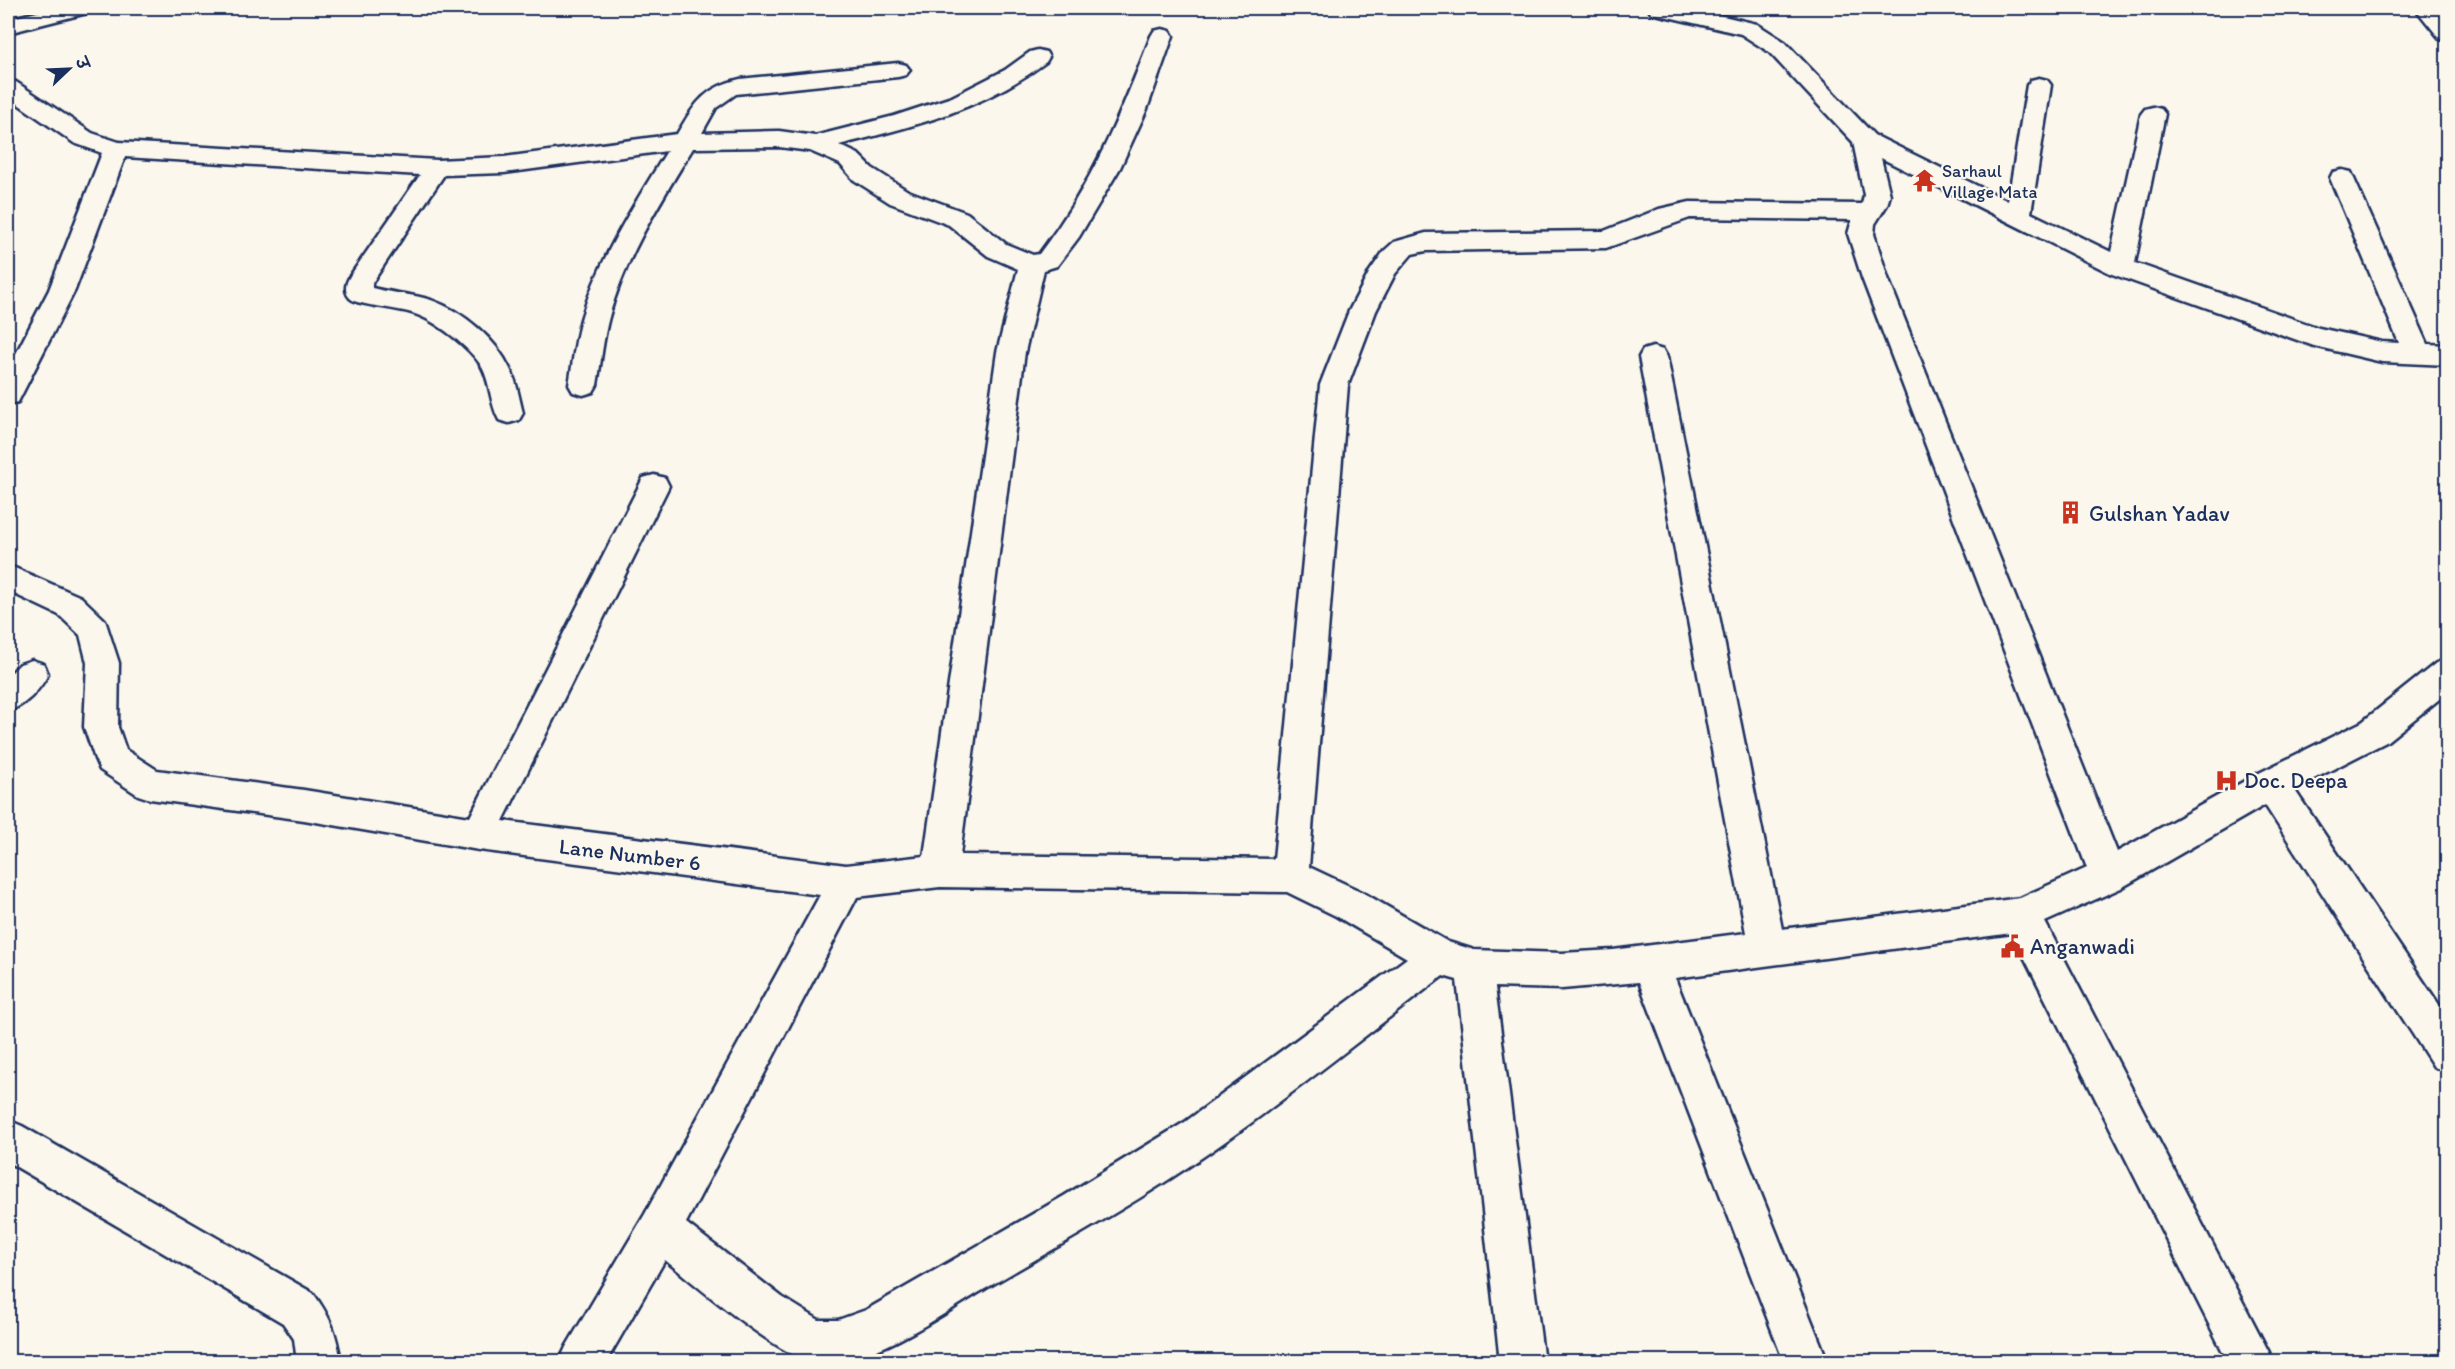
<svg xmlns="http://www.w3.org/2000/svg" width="2455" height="1369" viewBox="0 0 2455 1369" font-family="Itim,'Playpen Sans Deva',sans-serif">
<rect width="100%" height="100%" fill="#fbf7ec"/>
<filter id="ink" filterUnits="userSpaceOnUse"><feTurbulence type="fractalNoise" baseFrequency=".0167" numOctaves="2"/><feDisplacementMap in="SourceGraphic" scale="12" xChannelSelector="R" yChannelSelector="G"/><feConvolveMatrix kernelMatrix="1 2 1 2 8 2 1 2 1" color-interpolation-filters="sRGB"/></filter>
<g filter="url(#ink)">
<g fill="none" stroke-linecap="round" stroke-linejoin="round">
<defs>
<g id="lane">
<path d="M 32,660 L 44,664 L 48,674 C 40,690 25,706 8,711 L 8,676 L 20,664 Z"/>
<path d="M 8,1120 L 22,1126 L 313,1293 C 331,1318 336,1332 341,1362 L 297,1362 L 294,1339 L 283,1323 L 8,1162 Z"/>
</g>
<g id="street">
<polygon points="54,8 90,8 87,13 8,33 8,19"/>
<path d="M 1648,8 L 1689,8 L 1757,24 L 1785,42 L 1874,135 L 2008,201 L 2027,85 L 2031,80 L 2039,78 L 2047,80 L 2051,85 L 2031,213 L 2111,252 L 2141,114 L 2145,109 L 2153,107 L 2161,109 L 2165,114 L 2135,263 L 2319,328 L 2382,342 L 2399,343 L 2330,178 L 2333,172 L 2342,170 L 2351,172 L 2428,344 L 2448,345 L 2448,365 L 2382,362 L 2314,346 L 2112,274 L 1881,158 L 1890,195 L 1887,205 L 1875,224 L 1874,234 L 1888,278 L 2117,852 L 2259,773 L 2362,722 L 2436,663 L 2448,659 L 2448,692 L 2386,742 L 2294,789 L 2448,1018 L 2448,1072 L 2434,1067 L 2265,805 L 2121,888 L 2045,922 L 2274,1362 L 2228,1362 L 2012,933 L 1675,978 L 1828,1362 L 1784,1362 L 1639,982 L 1562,989 L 1495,987 L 1544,1362 L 1500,1362 L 1457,980 L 1443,976 C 1367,1034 1292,1095 1213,1150 C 1140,1201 1060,1245 983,1290 C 937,1317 869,1368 814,1362 C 779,1357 695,1284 665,1260 L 606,1362 L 559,1362 L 566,1347 L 645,1214 L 820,895 L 479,850 L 304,820 L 150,799 L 138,795 L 100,770 L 95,759 L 84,727 L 87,663 L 80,635 L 59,615 L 8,591 L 8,565 L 81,597 L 105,620 L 119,663 L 118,727 L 126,750 L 157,770 L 304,790 L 470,817 L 639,486 L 643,478 L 654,475 L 665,478 L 669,486 L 503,821 L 846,865 L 924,856 L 997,352 L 1018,269 L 988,256 L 949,225 L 890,203 L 854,180 L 840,164 L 810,151 L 779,147 L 693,148 C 661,201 625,257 609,317 C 603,339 601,363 597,385 L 593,392 L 583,395 L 573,392 L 569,385 C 573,363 575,338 582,316 C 600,257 635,203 667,151 L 504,173 L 444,175 L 372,283 L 372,288 C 392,293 412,294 431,300 C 463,311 496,339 510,369 C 517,382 519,398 523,413 L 519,420 L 509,423 L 499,420 C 490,404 491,384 482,367 C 471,348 434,319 412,313 C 394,308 376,307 357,302 C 345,298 343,287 350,276 L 420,175 L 125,157 L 75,290 L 18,402 L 8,405 L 8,369 L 49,290 L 102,153 L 74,143 L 8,97 L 8,80 L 16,82 L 92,133 L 119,142 L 437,160 L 504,157 L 677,134 C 695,104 703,88 740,79 L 898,63 L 906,65 L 910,70 L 906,75 L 898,77 L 736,94 L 716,108 L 702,133 L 779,131 L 815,136 L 894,116 L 952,97 L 1005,70 L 1030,52 L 1038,50 L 1046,52 L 1049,57 L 1046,62 C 982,110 915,126 839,145 L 858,154 L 872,168 L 908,191 L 967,213 L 1006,244 L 1033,255 L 1039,254 C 1092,185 1120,116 1151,36 L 1154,31 L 1162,29 L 1170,31 L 1173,36 L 1147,109 L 1120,168 L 1079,237 L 1057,266 L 1044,270 L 1025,352 L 960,855 L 1274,859 L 1320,385 L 1349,311 L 1370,271 L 1384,251 L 1394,242 L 1426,233 L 1604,231 L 1659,209 L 1690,202 L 1862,204 L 1864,195 L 1853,142 L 1769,52 L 1741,34 L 1651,13 ZM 1690,218 L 1852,220 L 1848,234 L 1862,278 L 2087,868 L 2020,898 L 1782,929 L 1667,357 L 1663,350 L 1653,347 L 1643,350 L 1639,357 L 1746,933 L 1613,950 L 1562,953 L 1474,950 L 1448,942 L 1362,892 L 1309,867 L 1348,385 L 1376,311 L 1395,274 L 1412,254 L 1426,251 L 1606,248 ZM 940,887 L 1287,892 L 1336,916 L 1407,958 L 1185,1122 L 1064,1196 L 866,1310 L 838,1320 L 819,1320 L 782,1297 L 686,1223 L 857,897 Z"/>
<polygon points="2415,8 2437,8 2448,19 2448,41 2440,39"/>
</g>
</defs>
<use href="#lane" stroke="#1b2f5e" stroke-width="5"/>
<use href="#street" stroke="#1b2f5e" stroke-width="5"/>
<use href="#lane" fill="#fbf7ec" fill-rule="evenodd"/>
<use href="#street" fill="#fbf7ec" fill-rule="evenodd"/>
</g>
</g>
<defs>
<symbol id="temple-bare" viewBox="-9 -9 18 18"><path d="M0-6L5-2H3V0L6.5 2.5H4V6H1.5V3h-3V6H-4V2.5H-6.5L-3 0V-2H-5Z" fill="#c8321e" stroke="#fbf7ec" stroke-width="2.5" paint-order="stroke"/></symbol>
<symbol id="building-bare" viewBox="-9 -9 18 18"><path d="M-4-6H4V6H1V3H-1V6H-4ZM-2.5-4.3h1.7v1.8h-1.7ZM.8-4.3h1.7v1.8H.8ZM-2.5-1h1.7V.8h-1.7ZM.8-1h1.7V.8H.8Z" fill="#c8321e" stroke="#fbf7ec" stroke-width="2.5" paint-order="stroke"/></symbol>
<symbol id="hospital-bare" viewBox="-9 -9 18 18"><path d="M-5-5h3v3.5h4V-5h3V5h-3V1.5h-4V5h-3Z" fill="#c8321e" stroke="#fbf7ec" stroke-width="2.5" paint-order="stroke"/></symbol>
<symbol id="civic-bare" viewBox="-9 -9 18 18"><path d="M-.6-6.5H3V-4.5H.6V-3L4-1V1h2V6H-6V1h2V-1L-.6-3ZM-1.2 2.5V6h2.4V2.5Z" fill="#c8321e" stroke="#fbf7ec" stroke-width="2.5" paint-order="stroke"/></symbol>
</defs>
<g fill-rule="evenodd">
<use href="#temple-bare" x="1908" y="164" width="33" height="33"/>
<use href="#building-bare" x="2054" y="496" width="33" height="33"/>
<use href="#hospital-bare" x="2210" y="764" width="33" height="33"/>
<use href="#civic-bare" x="1996" y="930" width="33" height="33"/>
</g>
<g text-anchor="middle" stroke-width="4.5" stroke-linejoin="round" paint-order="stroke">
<g font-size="18" fill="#1b2f5e" stroke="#fbf7ec" text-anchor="start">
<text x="1942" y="177">Sarhaul<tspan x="1942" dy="21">Village Mata</tspan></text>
</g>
<g font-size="22" fill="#1b2f5e" stroke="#fbf7ec" text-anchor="start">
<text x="2089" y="521">Gulshan Yadav</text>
<text x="2244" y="788">Doc. Deepa</text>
<text x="2030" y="954">Anganwadi</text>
</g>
<g font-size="22" fill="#1b2f5e" stroke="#fbf7ec">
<text transform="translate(630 854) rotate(7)" y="8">Lane Number 6</text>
</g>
</g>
<rect width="2455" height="1369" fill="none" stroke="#fbf7ec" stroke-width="30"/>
<rect x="15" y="15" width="2425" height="1339" fill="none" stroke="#1b2f5e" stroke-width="2" filter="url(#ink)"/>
<g transform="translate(69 69) rotate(67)" stroke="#fbf7ec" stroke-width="4.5" paint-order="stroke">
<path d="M0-4.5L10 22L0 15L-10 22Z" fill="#1b2f5e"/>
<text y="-9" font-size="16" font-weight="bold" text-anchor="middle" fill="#1b2f5e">उ</text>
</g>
</svg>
